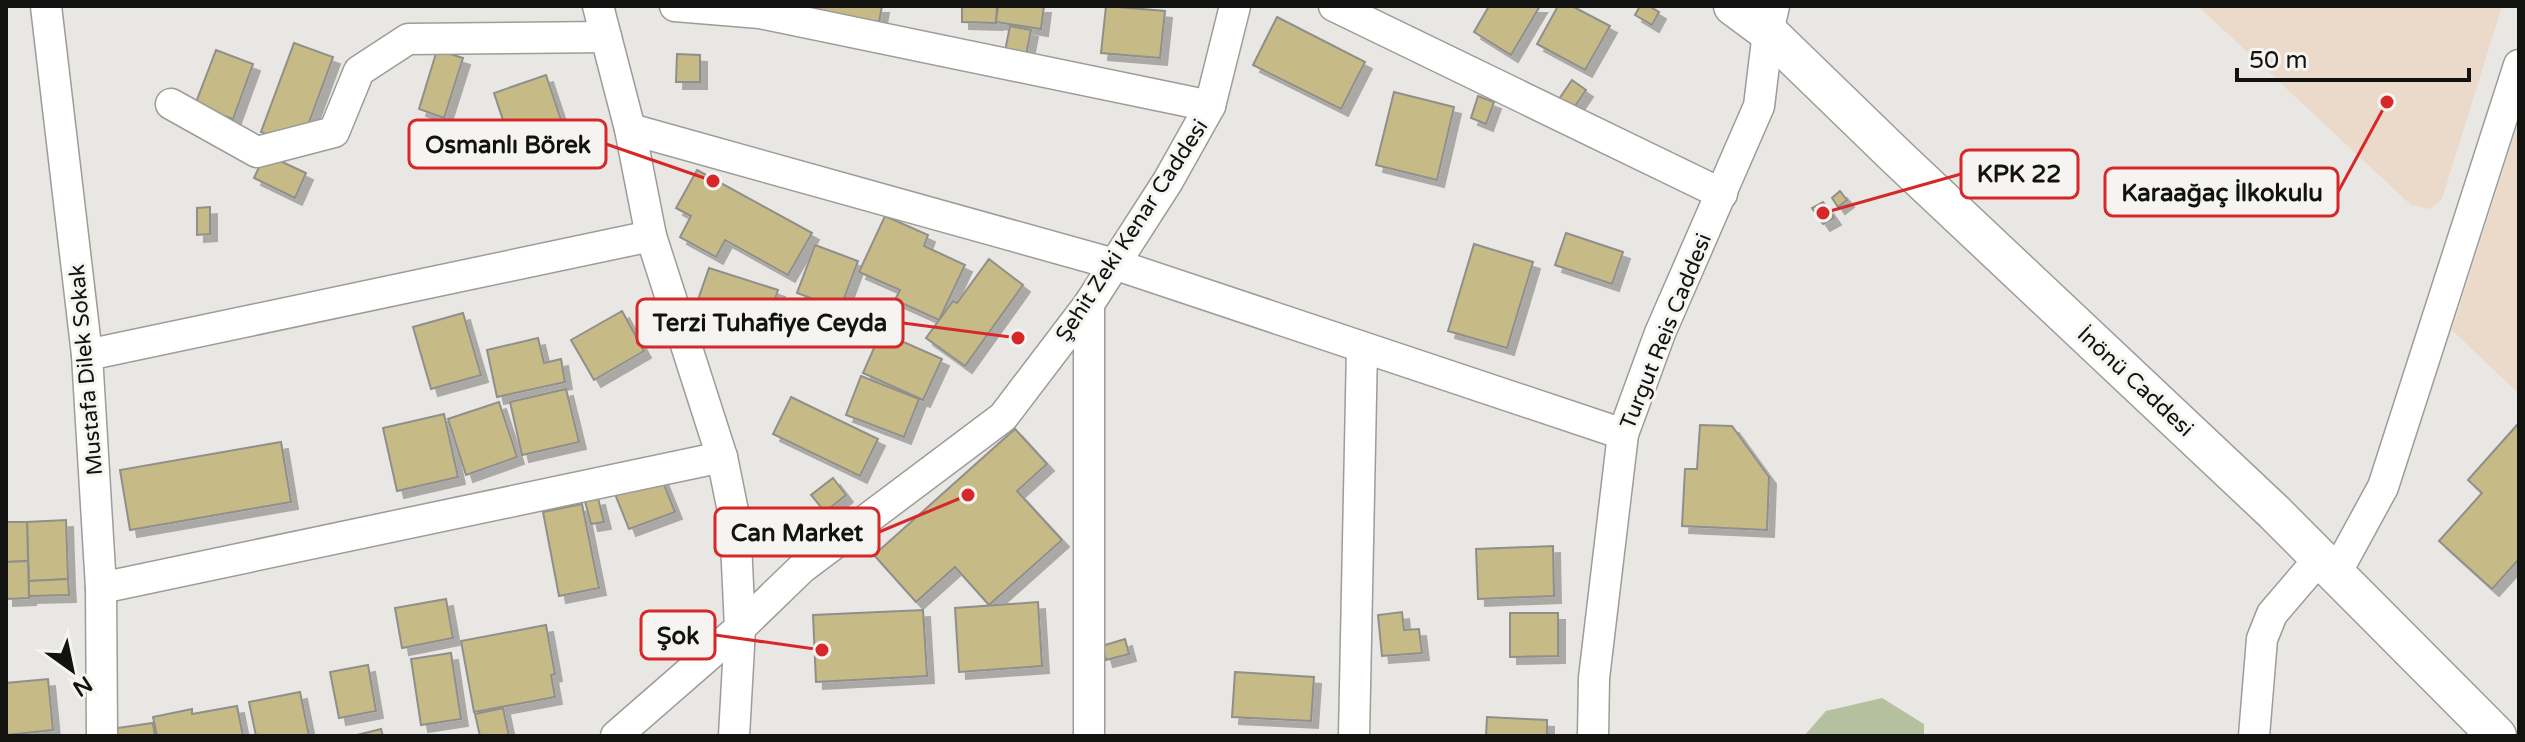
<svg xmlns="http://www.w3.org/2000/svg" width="2525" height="742" viewBox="0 0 2525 742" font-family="'Varela Round',sans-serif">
<defs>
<filter id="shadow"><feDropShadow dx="7" dy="7" stdDeviation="0" flood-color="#0004"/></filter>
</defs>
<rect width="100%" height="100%" fill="#e8e7e3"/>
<g fill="#ebdac9">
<polygon points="2198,6 2502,6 2442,199 2430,209 2411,205"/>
<polygon points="2519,121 2519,394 2452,330"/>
</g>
<polygon fill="#b4c09e" points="1882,698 1924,724 1924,736 1804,736 1826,711"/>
<g fill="#c6ba86" stroke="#908f8c" stroke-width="2" filter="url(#shadow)">
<polygon points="789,6 882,6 878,28"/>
<polygon points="962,6 997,6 996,23 962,22"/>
<polygon points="998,6 1044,6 1041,29 996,22"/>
<polygon points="1106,6 1165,11 1160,58 1101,53"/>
<polygon points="1489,6 1540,6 1511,55 1474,32"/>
<polygon points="1558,6 1572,6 1610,26 1585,70 1537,44"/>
<polygon points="1640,6 1649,6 1659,12 1652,25 1635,15"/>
<polygon points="1277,17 1365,62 1341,109 1253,65"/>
<polygon points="1010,26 1031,30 1026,55 1005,51"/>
<polygon points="294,43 333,57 300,147 261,132"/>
<polygon points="216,50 253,64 233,119 195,105"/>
<polygon points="437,50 463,58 444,118 419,109"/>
<polygon points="677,54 700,55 700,82 676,82"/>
<polygon points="546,75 565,132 513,150 494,93"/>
<polygon points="1572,80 1586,90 1573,109 1559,99"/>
<polygon points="1394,92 1454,107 1437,180 1376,165"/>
<polygon points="1478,96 1494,102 1486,124 1471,118"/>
<polygon points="265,154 306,173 295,198 254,178"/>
<polygon points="697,170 812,233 788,275 725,240 716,257 680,237 691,216 676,208"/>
<polygon points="1840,191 1847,200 1838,207 1832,198"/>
<polygon points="1823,202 1834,218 1823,224 1812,208"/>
<polygon points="210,207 210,234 197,235 197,208"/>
<polygon points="885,216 928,235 924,246 965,265 939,320 895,300 900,290 859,272"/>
<polygon points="1566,233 1623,252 1612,284 1555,265"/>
<polygon points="1474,244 1533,262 1507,348 1448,331"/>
<polygon points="815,245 858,261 840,309 797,293"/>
<polygon points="989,259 1023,285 965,366 926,338 953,301 957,303"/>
<polygon points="709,268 778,290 763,337 693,314"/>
<polygon points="622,311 644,351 594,380 571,340"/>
<polygon points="463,313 481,375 431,389 413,327"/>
<polygon points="881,332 942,359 923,400 863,373"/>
<polygon points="538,338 544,363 561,359 565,382 497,397 487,350"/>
<polygon points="861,376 919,399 904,437 846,415"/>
<polygon points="566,389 579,442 522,455 510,402"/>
<polygon points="791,397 878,439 860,476 773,434"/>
<polygon points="499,402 517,457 466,475 448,419"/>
<polygon points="444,414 458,477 397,491 383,428"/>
<polygon points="1700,425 1732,426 1769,477 1767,530 1682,526 1685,469 1697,469"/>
<polygon points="2517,425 2519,428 2519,559 2492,589 2439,541 2482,493 2468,480"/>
<polygon points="1015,429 1047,464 1017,491 1062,540 989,605 955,567 916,602 874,555"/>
<polygon points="281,442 291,502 130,530 120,470"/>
<polygon points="661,477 675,512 629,529 615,494"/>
<polygon points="833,478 846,495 825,512 811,495"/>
<polygon points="598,498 604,522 591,524 585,501"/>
<polygon points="582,504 599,588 559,596 543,512"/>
<polygon points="66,520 68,579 29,581 27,522"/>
<polygon points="6,522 27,522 28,561 6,562"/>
<polygon points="1553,546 1554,596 1478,599 1476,549"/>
<polygon points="28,561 29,598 6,599 6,562"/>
<polygon points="68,579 69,595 29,596 29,581"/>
<polygon points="446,599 453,638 402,648 395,608"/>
<polygon points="1038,602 1042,666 959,672 955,608"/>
<polygon points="923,610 927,676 816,682 813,615"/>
<polygon points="1402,612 1404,630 1419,629 1422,653 1382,656 1378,615"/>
<polygon points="1510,613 1558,613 1558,656 1510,657"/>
<polygon points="546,625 555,674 551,675 555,697 474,712 461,641"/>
<polygon points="1125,639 1129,654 1106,660 1102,646"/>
<polygon points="451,653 461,719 421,725 411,659"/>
<polygon points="368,665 376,711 339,718 330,672"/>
<polygon points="1235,672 1314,677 1311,721 1232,717"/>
<polygon points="48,679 53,730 6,735 6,683"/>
<polygon points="300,692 309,736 256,736 249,702"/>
<polygon points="237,706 243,736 157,736 153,717 192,709 192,714"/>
<polygon points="503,708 509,736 480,736 475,714"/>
<polygon points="1487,717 1547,720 1547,736 1486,736"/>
<polygon points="153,723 155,736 104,736 103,730"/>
<polygon points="381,729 383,736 353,736"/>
</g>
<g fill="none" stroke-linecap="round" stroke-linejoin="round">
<defs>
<g id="minor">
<polyline points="46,6 87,355 101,588 102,736"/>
<polyline points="598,6 630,129 651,236 722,457 735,521 740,628 734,736"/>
<polyline points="675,6 760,13 1210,106"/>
<polyline points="1334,6 1722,194"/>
<polyline points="171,104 257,152 334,132 359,71 408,39 606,37"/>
<polyline points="630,129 1114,264 1623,434"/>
<polyline points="1089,304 1089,736"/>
<polyline points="87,355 651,236"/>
<polyline points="2335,575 2383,487 2519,65"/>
<polyline points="101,588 722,457"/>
<polyline points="616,736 740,628 802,568 1003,417 1089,304 1168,181 1210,106 1235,6"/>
<polyline points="1354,736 1362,348"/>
<polyline points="1593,736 1594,678 1623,434 1660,333 1759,106 1768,32 1774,6"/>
<polyline points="2254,736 2262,639 2272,614 2319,559"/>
</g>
<polyline id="major" points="1733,6 1768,32 1898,158 2274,512 2497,736"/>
</defs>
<use href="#minor" stroke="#9d9c98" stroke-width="33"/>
<use href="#major" stroke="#9d9c98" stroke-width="41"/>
<use href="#minor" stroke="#fff" stroke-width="30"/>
<use href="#major" stroke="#fff" stroke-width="38"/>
</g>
<g text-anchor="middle" stroke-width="6" stroke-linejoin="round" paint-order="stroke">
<g font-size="22" fill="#121211" stroke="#f5f4f1">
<text transform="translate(1131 230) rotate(-57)" y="8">Şehit Zeki Kenar Caddesi</text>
<text transform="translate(1665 331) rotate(-68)" y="8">Turgut Reis Caddesi</text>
<text transform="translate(85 370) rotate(-95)" y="8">Mustafa Dilek Sokak</text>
<text transform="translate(2136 381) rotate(43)" y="8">İnönü Caddesi</text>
</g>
</g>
<path fill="none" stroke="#d62828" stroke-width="3" d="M713 181L606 144M1823 213L1961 174M2387 102L2338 192M1018 338L903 323M968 495L879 532M822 650L715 635"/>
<g fill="#d62828" stroke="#f5f4f1" stroke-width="3">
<circle cx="713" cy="181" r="8"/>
<circle cx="1823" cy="213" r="8"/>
<circle cx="2387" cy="102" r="8"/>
<circle cx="1018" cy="338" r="8"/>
<circle cx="968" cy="495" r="8"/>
<circle cx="822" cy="650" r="8"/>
</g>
<g fill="#f5f4f1" stroke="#d62828" stroke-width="3">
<rect x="409" y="120" width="197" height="48" rx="8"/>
<rect x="1961" y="150" width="117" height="48" rx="8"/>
<rect x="2105" y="168" width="233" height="48" rx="8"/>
<rect x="637" y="299" width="266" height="48" rx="8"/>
<rect x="715" y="508" width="164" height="48" rx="8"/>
<rect x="641" y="611" width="74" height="48" rx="8"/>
</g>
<g font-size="24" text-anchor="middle" font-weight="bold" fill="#121211">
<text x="508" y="153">Osmanlı Börek</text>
<text x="2019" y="182">KPK 22</text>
<text x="2222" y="201">Karaağaç İlkokulu</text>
<text x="770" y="331">Terzi Tuhafiye Ceyda</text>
<text x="797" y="541">Can Market</text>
<text x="678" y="644">Şok</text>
</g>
<rect width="2525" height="742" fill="none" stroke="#121211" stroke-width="16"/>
<g transform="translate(72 670) rotate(147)" stroke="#f5f4f1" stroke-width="6" paint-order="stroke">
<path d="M0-6L14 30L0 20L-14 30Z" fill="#121211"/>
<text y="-12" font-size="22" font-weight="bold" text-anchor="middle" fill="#121211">N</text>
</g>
<path d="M2237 68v12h232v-12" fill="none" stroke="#121211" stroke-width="4"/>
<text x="2249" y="68" font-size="24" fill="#121211" stroke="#f5f4f1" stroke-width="6" paint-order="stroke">50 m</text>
</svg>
